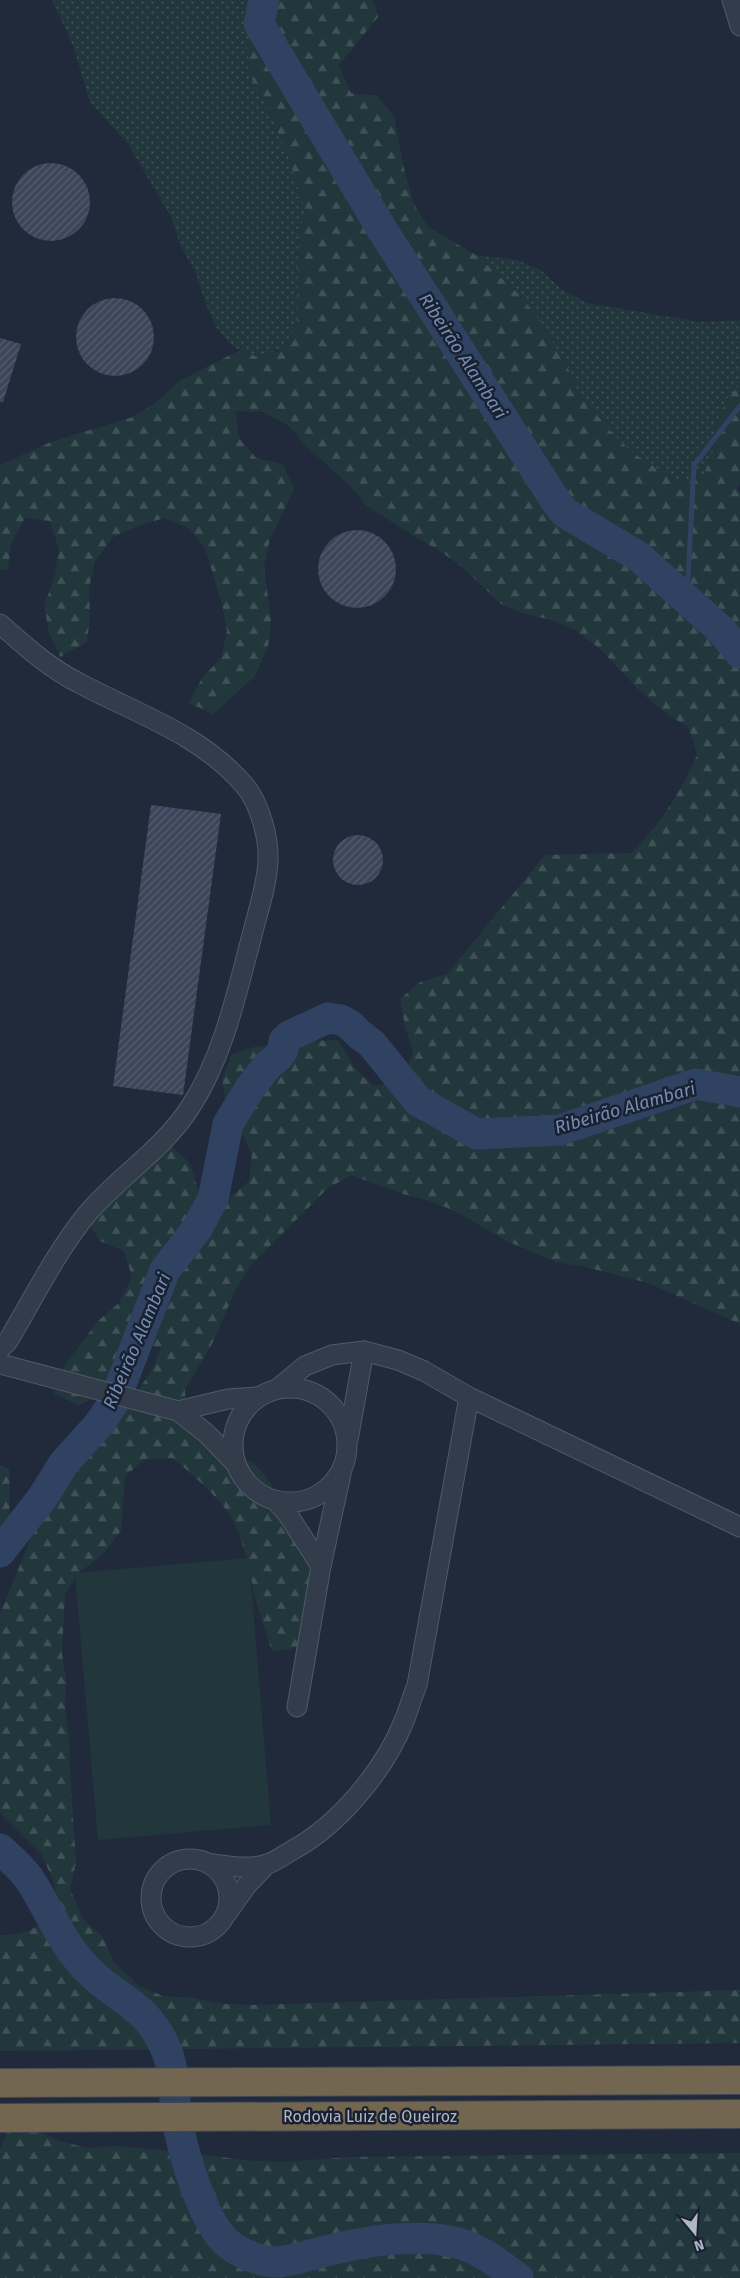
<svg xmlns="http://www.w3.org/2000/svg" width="740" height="2278" viewBox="0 0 740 2278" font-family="'Fira Sans',sans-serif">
<defs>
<pattern id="green-dots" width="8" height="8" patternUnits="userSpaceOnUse" patternTransform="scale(1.25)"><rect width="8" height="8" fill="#22373c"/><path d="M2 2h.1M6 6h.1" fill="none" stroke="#405257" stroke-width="1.8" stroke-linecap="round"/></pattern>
<pattern id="forest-firs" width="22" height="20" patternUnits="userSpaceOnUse" patternTransform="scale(1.25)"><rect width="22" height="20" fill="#22373c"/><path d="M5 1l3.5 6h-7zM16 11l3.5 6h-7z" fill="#405257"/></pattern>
<pattern id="building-hatch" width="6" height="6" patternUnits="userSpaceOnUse" patternTransform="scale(1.25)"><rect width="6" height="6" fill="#3b465b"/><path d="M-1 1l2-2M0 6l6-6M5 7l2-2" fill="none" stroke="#555e71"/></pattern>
</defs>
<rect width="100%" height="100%" fill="#202a3b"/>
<g fill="url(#green-dots)">
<polygon points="52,0 261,0 257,18 247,43 249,74 265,102 288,155 305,210 299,237 297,324 283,349 257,357 233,347 216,327 205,302 196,273 180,245 172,219 128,144 90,102 73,46"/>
<polygon points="476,255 517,260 541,270 561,289 587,303 700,322 740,320 740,385 727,399 717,424 714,449 704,474 678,482 633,453 613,434 579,394 567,366 538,318"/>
</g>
<g fill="url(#forest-firs)">
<path d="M 261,0 L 373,0 L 378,17 L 339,65 L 351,93 L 377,96 L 394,116 L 405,173 L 413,202 L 428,227 L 476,255 L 520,295 L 538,318 L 567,366 L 579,394 L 613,434 L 633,453 L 678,482 L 704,474 L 714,449 L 717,424 L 727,399 L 740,385 L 740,484 L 737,489 L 740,493 L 740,1324 L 648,1283 L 586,1267 L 556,1262 L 507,1241 L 455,1211 L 430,1201 L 403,1194 L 351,1175 L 327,1189 L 250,1266 L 236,1289 L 213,1342 L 185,1390 L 186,1418 L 201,1442 L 226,1456 L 253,1462 L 270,1482 L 299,1530 L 307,1556 L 312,1583 L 303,1646 L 272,1652 C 267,1634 260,1616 255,1597 C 249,1570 245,1544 232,1519 C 218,1495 193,1476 173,1458 L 145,1459 L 125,1476 L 121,1531 L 103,1554 L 80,1572 L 65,1594 L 62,1653 L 66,1680 L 65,1709 L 69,1736 L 70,1771 L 76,1863 L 70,1889 L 82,1918 L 102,1936 L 114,1962 L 139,1986 L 163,1996 L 193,1998 L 220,2004 L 252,2005 L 740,1990 L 740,2043 L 0,2051 L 0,1935 C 26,1936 40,1926 59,1910 L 53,1880 L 42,1855 L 0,1813 L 0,1614 L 45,1504 L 58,1479 L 98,1434 L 118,1418 L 151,1372 L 161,1347 L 135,1345 L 107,1392 L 79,1405 L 54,1394 L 63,1367 L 99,1320 L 119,1303 L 132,1277 L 124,1251 L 100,1241 L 85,1217 L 170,1145 L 190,1163 L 199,1193 L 229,1198 L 249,1181 L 252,1155 L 241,1130 L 226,1106 L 222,1079 L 232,1054 L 258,1046 L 284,1049 L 310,1041 L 338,1040 L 354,1067 L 373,1086 L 404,1080 L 413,1052 L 405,1026 L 400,999 L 420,982 L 447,974 L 545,855 L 631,853 C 660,825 681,792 697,755 L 689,728 L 667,714 L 642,693 L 600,649 L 577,631 L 552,620 L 525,614 L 501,604 L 461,566 L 437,549 L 412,535 L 367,506 L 350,486 L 306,446 L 289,426 L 263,412 L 235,411 L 239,438 L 256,458 L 283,464 L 294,489 L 270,539 L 264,566 L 271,621 L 268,647 L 255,676 L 213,714 L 189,703 L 202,678 L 221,658 L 227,631 L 222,604 L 205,548 L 189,528 L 164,518 L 138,526 L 113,537 L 95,561 L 89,588 L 90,616 L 87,642 L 60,657 L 49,632 L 44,605 L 54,580 L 59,550 L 50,521 L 25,518 L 11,544 L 8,569 L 0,570 L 0,465 L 51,442 L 133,417 L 157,402 L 179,381 L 240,350 L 257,357 L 283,350 L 297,324 L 299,237 L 305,210 L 288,155 L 265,102 L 249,74 L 247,43 L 257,18 Z"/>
<path d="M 0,1465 L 9,1469 C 10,1495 12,1528 0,1552 Z"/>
<polygon points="8,2130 37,2131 62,2142 89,2148 117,2146 172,2151 253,2161 286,2162 348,2157 740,2153 740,2278 0,2278 0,2149"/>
</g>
<polygon fill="#22373c" points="249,1558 271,1825 98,1840 75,1573"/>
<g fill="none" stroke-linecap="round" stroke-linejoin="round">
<polyline stroke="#304262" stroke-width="5" points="687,599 694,465 740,406"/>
<g stroke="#304262" stroke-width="31">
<polyline points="264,0 259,24 383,231 555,500 564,512 639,557 721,630 740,653"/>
<polyline points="0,1552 43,1497 64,1463 100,1423 115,1400 165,1270 196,1230 213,1199 228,1124 250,1088 268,1065 277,1058 283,1050 284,1041 289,1036 328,1018 341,1020 350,1025 359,1034 372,1044 418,1101 477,1134 560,1130 696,1084 740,1092"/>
<path d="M 0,1849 C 11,1859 24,1870 32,1883 C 51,1914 64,1948 92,1974 C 122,2002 146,2005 165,2047 C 174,2066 174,2091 176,2112 C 181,2147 201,2218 226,2242 C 238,2253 261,2262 277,2262 C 293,2261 310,2255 326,2251 C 366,2241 413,2233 454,2242 C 479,2248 498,2263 518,2278"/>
</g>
</g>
<g fill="url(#building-hatch)">
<circle cx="51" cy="202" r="39"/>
<circle cx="115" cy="337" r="39"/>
<polygon points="0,338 21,344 3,402 0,402"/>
<circle cx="357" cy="569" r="39"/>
<polygon points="151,805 221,814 183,1095 113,1086"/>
<circle cx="358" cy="860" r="25"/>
</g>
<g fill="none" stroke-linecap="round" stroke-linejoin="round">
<defs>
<g id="street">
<polyline points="732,0 740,26"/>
<path d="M 0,624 C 25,646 49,668 79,683 C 137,714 201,734 245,786 C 260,804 269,838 268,861 C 267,886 257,914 251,939 C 236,996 223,1056 191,1106 C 164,1149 119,1176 87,1214 C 56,1252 33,1299 8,1341 L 0,1349"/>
<polyline points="0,1364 178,1411 206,1433 235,1463"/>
<circle cx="290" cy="1445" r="57"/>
<polyline points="277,1389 305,1366 332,1355 364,1351 398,1360 424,1371 469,1397 740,1527"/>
<polyline points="178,1411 228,1399 258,1397"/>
<polyline points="348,1440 364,1351"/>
<polyline points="275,1500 287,1513 321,1566 297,1707"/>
<polyline points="321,1566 341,1474"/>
<circle cx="190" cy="1898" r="39"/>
<path d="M 207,1863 C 226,1866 249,1870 268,1864 C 276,1861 284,1855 291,1851 C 338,1826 384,1771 404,1721 C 409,1709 412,1697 417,1685 L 469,1397"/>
<polyline points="227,1913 247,1885 267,1864"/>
</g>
<g id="highway">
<polyline points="0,2083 740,2080"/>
<polyline points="0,2118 740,2114"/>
</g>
</defs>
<use href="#street" stroke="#515969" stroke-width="21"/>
<use href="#highway" stroke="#3e4656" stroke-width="30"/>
<use href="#street" stroke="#333c4b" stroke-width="19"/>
<use href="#highway" stroke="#726650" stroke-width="28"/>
</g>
<g text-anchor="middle" stroke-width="5" stroke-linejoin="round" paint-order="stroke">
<g font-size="16" fill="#aeb6c7" stroke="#192130">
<text x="370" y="2122">Rodovia Luiz de Queiroz</text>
</g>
<g font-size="18" font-style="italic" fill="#748bb2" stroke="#192130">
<text transform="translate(463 356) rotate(57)" y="6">Ribeirão Alambari</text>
<text transform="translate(625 1108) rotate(-16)" y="6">Ribeirão Alambari</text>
<text transform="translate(137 1341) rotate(-67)" y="6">Ribeirão Alambari</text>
</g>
</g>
<g transform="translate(695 2233) rotate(162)" stroke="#192130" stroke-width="4" paint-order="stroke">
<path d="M0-4L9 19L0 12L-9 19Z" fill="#aeb6c7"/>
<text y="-8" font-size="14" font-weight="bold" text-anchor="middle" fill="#aeb6c7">N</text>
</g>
</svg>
